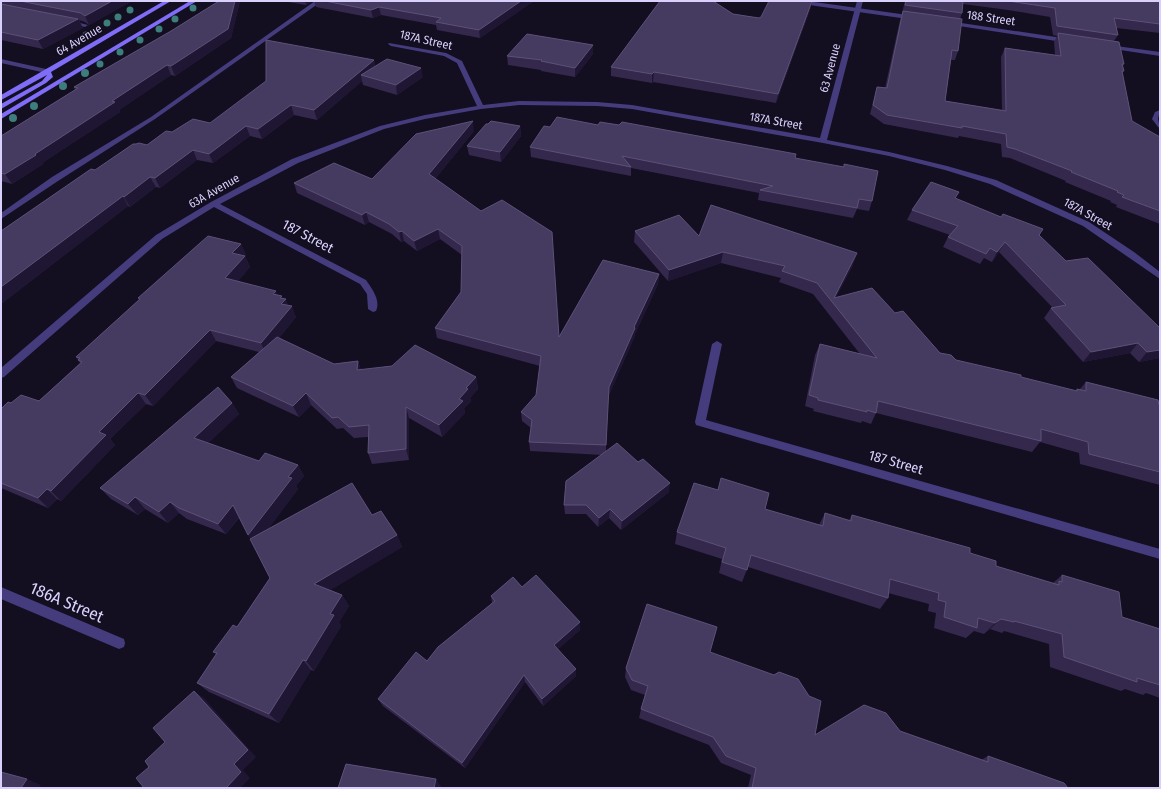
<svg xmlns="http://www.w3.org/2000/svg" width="1161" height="789" viewBox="0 0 1161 789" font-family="'Fira Sans Condensed',sans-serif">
<rect width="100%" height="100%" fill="#130e20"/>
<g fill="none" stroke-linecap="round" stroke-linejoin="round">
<g fill="#453c7d" fill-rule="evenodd">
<polygon points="315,1 322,1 155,119 58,181 1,219 1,213 52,177 151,117"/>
<polygon points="68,20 88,25 85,27 66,23 65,22"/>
</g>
<g fill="#453c7d" fill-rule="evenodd">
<path d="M 857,1 L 863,1 L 827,140 L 889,152 L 947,166 L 996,180 L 1089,222 L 1134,252 L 1160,272 L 1160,279 L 1083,226 L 990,184 L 945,170 L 889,156 L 823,143 L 632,109 L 597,106 L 519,105 L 481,109 L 425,119 L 384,129 L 298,163 L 220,204 L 366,280 C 372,289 381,300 376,311 L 373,312 L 368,309 L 367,294 L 360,284 L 214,207 L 162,239 L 4,377 L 1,378 L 1,368 L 156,235 L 211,202 L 292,159 L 380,126 L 425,115 L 477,106 L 457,63 L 444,56 L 391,46 L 388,44 L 389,43 L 446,53 L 462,61 L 483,105 L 519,101 L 597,102 L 632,105 L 820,138 Z"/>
<polygon points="1,59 46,69 49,71 46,73 1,63"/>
<polygon points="1160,110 1158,119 1160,128 1158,127 1152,119 1155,112"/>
<polygon points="717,341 722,344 706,420 1160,549 1160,559 696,425 695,422 712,344"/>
<polygon points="1,587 124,639 125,643 124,647 119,649 1,599"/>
</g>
<g fill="#453c7d" fill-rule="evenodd">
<polygon points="792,1 807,1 915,16 918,18 915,20 795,3"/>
<polygon points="948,21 1069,39 1072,41 1069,43 946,24 946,22"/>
<polygon points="1109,45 1160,52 1160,56 1107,48 1107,46"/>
</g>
<g fill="#7f6cf7" fill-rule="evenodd">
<polygon points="164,1 171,1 51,72 53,77 46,83 1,109 1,104 42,81 47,75 3,99 1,100 1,95"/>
<polygon points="190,1 197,1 1,119 1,114"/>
</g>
</g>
<g fill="#3d7d7c">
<circle cx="193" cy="8" r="3.5"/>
<circle cx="130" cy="10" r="3.5"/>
<circle cx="118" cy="17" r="3.5"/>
<circle cx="175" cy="19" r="3.5"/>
<circle cx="107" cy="23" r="3.5"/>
<circle cx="159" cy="29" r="3.5"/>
<circle cx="86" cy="35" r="3.5"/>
<circle cx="140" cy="40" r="3.5"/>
<circle cx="120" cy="52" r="3.5"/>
<circle cx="100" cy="64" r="3.5"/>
<circle cx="85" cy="73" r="4"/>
<circle cx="63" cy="86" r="4"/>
<circle cx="34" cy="106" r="4"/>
<circle cx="13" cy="118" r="4"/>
</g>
<g fill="#34284d" fill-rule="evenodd">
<polygon points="1,1 132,1 89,25 85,22 79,20 83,28 43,49 1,40"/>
<polygon points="219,1 240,1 231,38 175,76 171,75 119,110 120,112 42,163 43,164 12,184 1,181 1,136 75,90 74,87 171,31"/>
<polygon points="282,1 312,1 306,5"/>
<polygon points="314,1 534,1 480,38 437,30 436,25 381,15 373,18 316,7"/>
<path d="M 905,1 L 1160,1 L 1160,33 L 1116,28 L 1118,35 L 1114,41 L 1124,64 L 1123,66 L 1124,71 L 1122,73 L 1132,121 L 1160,137 L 1160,224 L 1116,207 L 1117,205 L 1110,202 L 1111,201 L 1065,182 L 1066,181 L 1010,158 L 1002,157 L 1001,144 L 959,136 L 958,138 L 884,124 L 870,114 L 877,87 L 885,88 L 900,20 L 903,13 L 902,13 ZM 963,4 L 1008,10 L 1050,17 L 1053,35 L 1057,36 L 1054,42 L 1055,55 L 1005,48 L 1001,57 L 1002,110 L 945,101 L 951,60 L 955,60 L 958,51 L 960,19 L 962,13 Z"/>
<polygon points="811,7 776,103 653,82 652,83 611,76 611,67 733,14 759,18"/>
<polygon points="593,54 575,77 541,71 541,70 508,65 507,56"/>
<polygon points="374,60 375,66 423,77 397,95 363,85 362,81 317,120 294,115 262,139 250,136 213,163 197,160 160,188 156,187 130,207 128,206 1,304 1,231 136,144 147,145 172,132 210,123"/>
<polygon points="598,125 795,158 872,201 869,211 857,209 853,218 758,200 759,193 631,168 631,176 531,157 530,147 550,127"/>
<polygon points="520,126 521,136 501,162 469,155 467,146"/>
<polygon points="474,131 435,179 559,337 659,274 658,284 635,334 634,338 608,397 606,451 669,492 621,530 609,518 598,527 586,514 565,514 564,505 602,455 530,451 529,442 531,428 522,421 521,412 536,395 540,366 437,338 435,328 461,292 462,255 440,239 417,251 404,241 401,242 392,234 369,222 365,225 297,193 294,183 372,179"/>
<polygon points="956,199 1001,217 1043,229 1039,236 1066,261 1160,328 1160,358 1139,362 1130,353 1083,362 1044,318 1051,308 1052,307 999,252 992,262 984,258 980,264 943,247 948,237 950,235 907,220 912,210"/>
<polygon points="635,231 699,236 853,265 836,297 895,313 940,353 956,360 1021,377 1076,391 1077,389 1079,390 1086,382 1160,405 1160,485 1080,464 1079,453 1040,442 1032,452 876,413 871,424 862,421 861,423 813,411 814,409 805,406 815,355 820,344 860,354 813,294 779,282 781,278 721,263 668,281 634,242"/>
<polygon points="241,244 246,255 245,256 250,267 238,281 278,295 283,298 296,317 279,338 334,364 358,361 361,370 476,377 478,389 470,398 471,401 464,408 465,413 442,437 409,418 409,460 372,464 368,453 368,437 354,438 343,428 337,429 311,405 299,417 237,388 231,377 259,352 216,341 153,406 146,404 110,439 115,445 61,501 57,499 48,508 1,488 1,409 11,403 39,401 80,363 76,357 139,300 138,298"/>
<polygon points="232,403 239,414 208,443 259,461 298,465 304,476 296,486 298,489 268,529 372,515 397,535 402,547 330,590 342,595 349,606 339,622 341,626 314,671 311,670 279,723 209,692 197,683 216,654 213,652 237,627 270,578 251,539 248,535 239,518 226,534 187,519 179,513 168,523 145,509 138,515 111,499 100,488"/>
<polygon points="765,509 819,525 825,513 849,520 852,515 970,553 996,566 1053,583 1062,575 1122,617 1160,629 1160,698 1146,693 1143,695 1125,689 1121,691 1050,667 1049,644 1004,631 1002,633 990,629 984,634 974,631 966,638 934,628 936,613 928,611 929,604 888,593 888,598 880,609 748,567 742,582 719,573 722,559 675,544 677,532"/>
<polygon points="522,587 580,622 580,630 558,649 576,676 543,706 525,682 465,768 383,706 378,699 427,661 492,603 491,596"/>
<polygon points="710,652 815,735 900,731 981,760 988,756 1068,788 748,788 751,775 721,763 709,745 639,718 641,709 645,695 631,690 625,677 626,668"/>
</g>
<g fill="#1f1633">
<polygon points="112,1 132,1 89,25 85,16"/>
<polygon points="235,1 240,1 231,38 175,76 171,66"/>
<polygon points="305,1 312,1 306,5"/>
<polygon points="521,1 534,1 480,38 479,30"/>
<polygon points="812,1 811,7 776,103 778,94"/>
<polygon points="379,7 381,15 373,18 371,10"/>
<polygon points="78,19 83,28 43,49 38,40"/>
<polygon points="593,45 593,54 575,77 575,68"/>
<polygon points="374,60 376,70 361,75 362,81 317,120 314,110"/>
<polygon points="167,65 171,75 119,110 120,112 42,163 43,164 12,184 5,174 112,101"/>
<polygon points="421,68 423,77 397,95 396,85"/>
<polygon points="654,72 653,82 652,83 652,74"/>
<polygon points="291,105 294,115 262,139 258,129"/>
<polygon points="473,121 474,131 431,184 429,174"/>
<polygon points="246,126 250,136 213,163 209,154"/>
<polygon points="520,126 521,136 501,162 500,152"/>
<polygon points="193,150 197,160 160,188 155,178"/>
<polygon points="150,177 156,187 130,207 124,197"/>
<polygon points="123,196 128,206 1,304 1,287"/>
<polygon points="366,212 369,222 365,225 362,215"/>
<polygon points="438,229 440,239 417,251 414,241"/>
<polygon points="402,231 404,241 401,242 399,232"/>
<polygon points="1005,242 999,252 992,262 997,252"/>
<polygon points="241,244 246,255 237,264 232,253"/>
<polygon points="723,252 721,263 668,281 669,270"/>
<polygon points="857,253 853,265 833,303 834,298"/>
<polygon points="245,256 250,267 231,289 225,278"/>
<polygon points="659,274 658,284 635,334 634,338 608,397 609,387 634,327"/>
<polygon points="276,291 281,302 273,294"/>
<polygon points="282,296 284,301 286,299 290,309 292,306 296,317 266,354 261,343 280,298"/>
<polygon points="210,330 216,341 153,406 145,395"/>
<polygon points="1138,343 1130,353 1083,362 1091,352"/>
<polygon points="1160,350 1160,358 1139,362 1147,352"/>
<polygon points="358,361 362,373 357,370"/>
<polygon points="476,377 478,389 470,398 471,401 464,408 465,413 442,437 439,425 466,388"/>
<polygon points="138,393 146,404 110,439 115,445 61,501 51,491 99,432"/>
<polygon points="306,393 311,405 299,417 293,406"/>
<polygon points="232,403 239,414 202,449 194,438"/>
<polygon points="406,407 409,418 409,460 406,449"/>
<polygon points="298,465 304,476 296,486 298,489 256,546 248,535 288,477"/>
<polygon points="670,483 669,492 621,530 622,521"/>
<polygon points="47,489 57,499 48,508 38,498"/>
<polygon points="135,497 145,509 138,515 128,504"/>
<polygon points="170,502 179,513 168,523 159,512"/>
<polygon points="233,505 240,516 226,534 218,524"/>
<polygon points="610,509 609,518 598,527 599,518"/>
<polygon points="397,535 402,547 321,596 314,584"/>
<polygon points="342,595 349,606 339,622 341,626 314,671 306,661 330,614"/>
<polygon points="1001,619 990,629 984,634 995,623"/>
<polygon points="580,622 580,630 555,652 554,645"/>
<polygon points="303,660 311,670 279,723 269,714"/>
<polygon points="576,669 576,676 543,706 542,699"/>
<polygon points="524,675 525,682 465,768 462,763"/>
<polygon points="194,691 204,698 256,757 243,770 250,778 240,788 226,788 234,764"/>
<polygon points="27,779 41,785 39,788 21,788"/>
<polygon points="436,779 441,786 441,788 434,788"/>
</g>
<g fill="#453a60" stroke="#5d5178">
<polygon points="20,1 112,1 85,16 81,13"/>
<polygon points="219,1 235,1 228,29 171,66 167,65 112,101 115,102 35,154 36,155 5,174 1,173 1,136 78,88 74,87 171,31"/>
<polygon points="325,1 521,1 479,30 436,22 441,18 379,7 371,10"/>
<polygon points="660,1 713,1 733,14 759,18 761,17 769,1 812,1 778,94 654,72 652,74 611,67"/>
<polygon points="906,1 963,1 962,13 905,5"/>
<polygon points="1008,1 1160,1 1160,24 1114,18 1118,35 1057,26 1055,8"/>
<polygon points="1,4 78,19 38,40 1,32"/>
<polygon points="903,11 962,19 958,51 952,50 945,101 1006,111 1005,48 1061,56 1058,33 1119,42 1124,64 1122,64 1124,71 1122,71 1132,121 1160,137 1160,211 1122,197 1124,195 1117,192 1118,191 1071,172 1072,171 1015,149 1007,147 1006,134 962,126 962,128 887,115 873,105 877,87 887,88"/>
<polygon points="527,34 593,45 575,68 541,61 542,60 507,56"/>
<polygon points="266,40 374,60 314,110 291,105 258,129 246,126 209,154 193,150 155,178 150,177 124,197 123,196 1,287 1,231 91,169 95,170 133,144 136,144 139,143 147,145 166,131 172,132 193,119 210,123 266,81"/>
<polygon points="387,59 421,68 396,85 361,75"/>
<polygon points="557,117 598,125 600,122 619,125 622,122 796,154 795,158 844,167 844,164 878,171 872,201 859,199 857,208 760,190 773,186 622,156 631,167 530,147 544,126 550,127"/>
<polygon points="473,121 429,174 481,211 502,200 552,232 559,337 603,260 659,274 634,327 635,328 609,387 606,445 529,442 532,420 521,412 536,395 541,356 435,328 461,292 462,246 438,229 414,241 402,231 399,232 389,224 366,212 362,215 294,183 334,163 372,179 416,134"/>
<polygon points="491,121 520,126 500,152 467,146 486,124 488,124"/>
<polygon points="931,182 959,192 955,198 1001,217 1003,214 1043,229 1039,235 1066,261 1088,258 1160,328 1160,350 1147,352 1138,343 1091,352 1051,308 1066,305 1005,242 997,252 990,248 986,254 948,237 958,226 912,210"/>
<polygon points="711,205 857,253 834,298 872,288 895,313 903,311 940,353 951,355 956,360 1021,375 1021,377 1077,391 1077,389 1086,391 1086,382 1158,400 1159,405 1160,405 1160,472 1089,454 1088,442 1041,429 1041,441 878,401 876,413 867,410 867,412 818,400 818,398 809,395 820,344 877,358 817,283 782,271 785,266 723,252 669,270 635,231 679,215 699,236"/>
<polygon points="208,236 241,244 232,253 245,256 225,278 276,291 273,294 282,296 280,298 286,299 281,304 292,306 261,343 210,330 145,395 138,393 99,432 106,435 51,491 47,489 38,498 1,483 1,409 8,402 11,403 21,395 39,401 82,362 78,360 80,358 76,357 140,299 138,298"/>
<polygon points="277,337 334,364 358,361 357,370 392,366 415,345 476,377 466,388 468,389 459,399 463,401 439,425 406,407 406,449 368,453 369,425 349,427 338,417 332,418 306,393 293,406 231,377"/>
<polygon points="218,387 232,403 194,438 259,461 265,453 298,465 288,477 292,478 248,535 233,505 218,524 179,508 170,502 159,512 135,497 128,504 100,488"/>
<polygon points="617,443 638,462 643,459 670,483 622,521 610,509 599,518 586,505 564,505 566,481"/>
<polygon points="721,478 769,493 765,509 823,526 825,513 851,521 852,515 970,548 970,553 996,561 996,566 1059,585 1059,581 1062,582 1062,575 1119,592 1122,617 1160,629 1160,685 1137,678 1137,682 1064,657 1062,634 1014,621 1014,622 1001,619 995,623 978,618 977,628 944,617 946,602 938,600 939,593 890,579 888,598 751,555 747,570 722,562 726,548 677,532 694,483 718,490"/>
<polygon points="352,483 372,515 381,511 397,535 314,584 342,595 330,614 334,615 306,661 303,660 269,714 197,683 217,653 213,652 233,625 237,627 270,578 250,539"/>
<polygon points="536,575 580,622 554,645 576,669 542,699 524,675 462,763 378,699 416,652 427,661 438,647 495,601 491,596 513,577 522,587"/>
<polygon points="647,604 717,627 710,652 774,675 779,672 798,679 809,696 821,701 815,735 864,705 886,713 900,731 988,762 988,756 1064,783 1068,788 752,788 756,768 726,756 713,737 641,709 648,686 632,680 626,668"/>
<polygon points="194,691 248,750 234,764 241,772 226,788 144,788 136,778 149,767 145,761 165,742 153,728"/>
<polygon points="346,764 436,779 434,788 338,788"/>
<polygon points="1,772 27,779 21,788 1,788"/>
</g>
<g text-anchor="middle" stroke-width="3" stroke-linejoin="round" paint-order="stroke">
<g font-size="12" fill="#dad0fc" stroke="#130e20">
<text transform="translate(991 18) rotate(8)" y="4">188 Street</text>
<text transform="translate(79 40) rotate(-30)" y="4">64 Avenue</text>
<text transform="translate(426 40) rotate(13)" y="4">187A Street</text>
<text transform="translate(830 68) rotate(-75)" y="4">63 Avenue</text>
<text transform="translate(776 121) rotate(10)" y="4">187A Street</text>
<text transform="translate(214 191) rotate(-30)" y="4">63A Avenue</text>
<text transform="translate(1088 214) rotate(29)" y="4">187A Street</text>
</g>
<g font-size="14" fill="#dad0fc" stroke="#130e20">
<text transform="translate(308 236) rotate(28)" y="5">187 Street</text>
<text transform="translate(896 462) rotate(16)" y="5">187 Street</text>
</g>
<g font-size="17" fill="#dad0fc" stroke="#130e20">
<text transform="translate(67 602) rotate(23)" y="6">186A Street</text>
</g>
</g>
<rect width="1161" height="789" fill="none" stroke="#dad0fc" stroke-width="4"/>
</svg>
